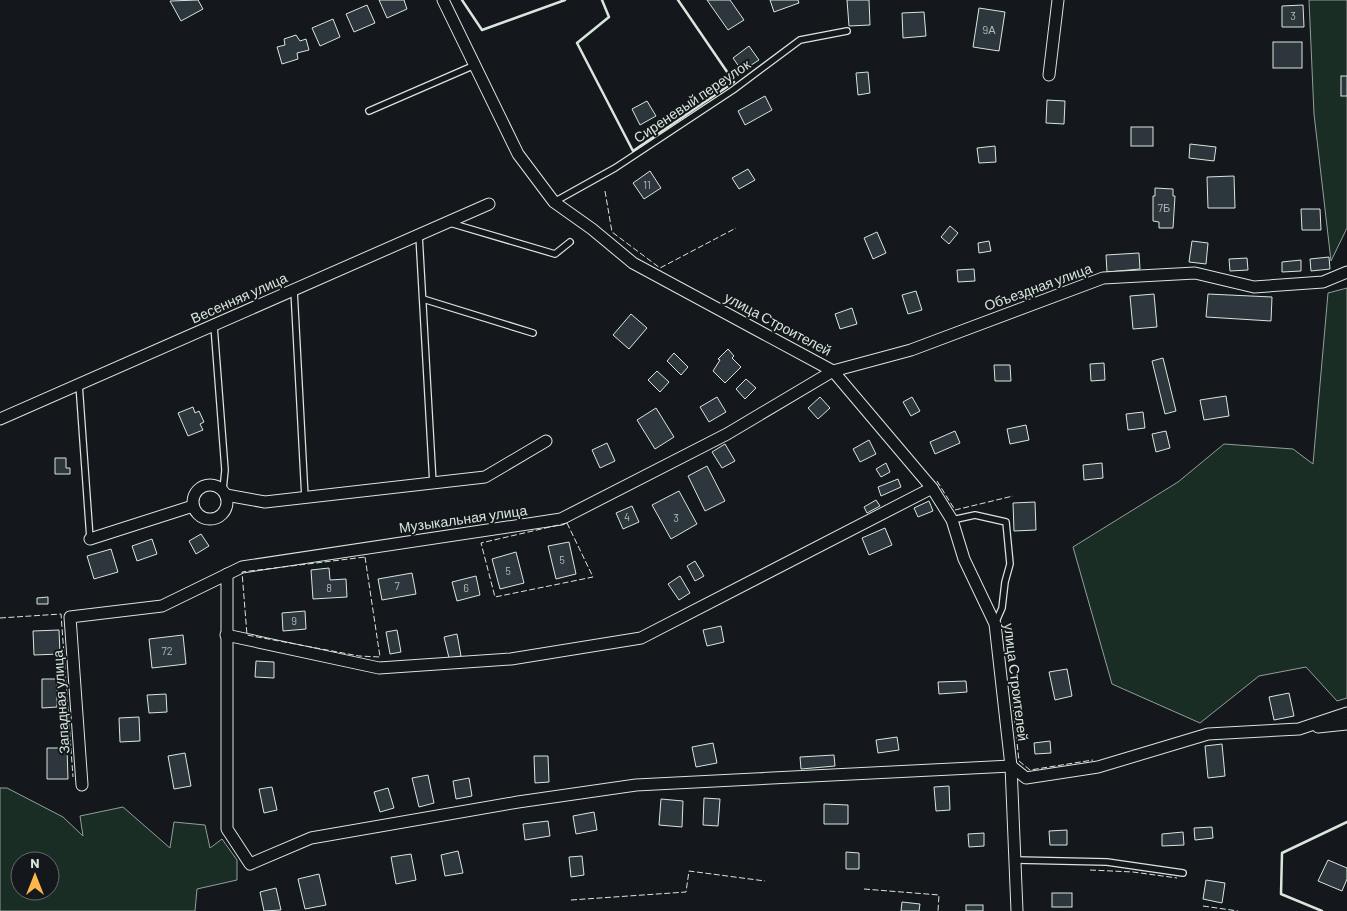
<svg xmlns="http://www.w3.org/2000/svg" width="1347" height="911" viewBox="0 0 1347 911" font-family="Barlow,sans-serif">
<rect width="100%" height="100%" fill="#14181c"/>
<g fill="#1a2d24" stroke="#939e99" fill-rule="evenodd">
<polygon points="1309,0 1347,0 1347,228 1331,261 1314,114"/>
<polygon points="1347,288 1347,698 1337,701 1306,667 1259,676 1200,723 1112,684 1073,547 1178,482 1224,444 1293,449 1313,464 1328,293"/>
<path d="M 0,788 L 7,788 L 63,817 L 83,836 L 80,816 L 123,807 L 170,848 L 174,822 L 205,825 L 210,848 L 222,839 L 237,860 L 237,880 L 197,889 L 195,911 L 0,911 ZM 20,861 L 50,861 L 50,891 L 20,891 Z"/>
</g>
<g fill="#2c363c" stroke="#d8e6dc">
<polygon points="198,0 203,9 181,21 170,1"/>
<polygon points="379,0 404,0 407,9 387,18"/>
<polygon points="707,0 730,0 744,20 728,30"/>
<polygon points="770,0 798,0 799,3 774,12"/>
<polygon points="847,0 869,0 870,25 849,26"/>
<polygon points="367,5 375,23 354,32 346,14"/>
<polygon points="1303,5 1304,27 1282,27 1282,6"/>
<polygon points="979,8 1005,12 999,51 973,47"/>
<polygon points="924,12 926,36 903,38 902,13"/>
<polygon points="333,19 340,37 320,46 312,28"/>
<polygon points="296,35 300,41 306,39 309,50 297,53 298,59 282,64 277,47 285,45 284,39"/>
<rect x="1273" y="42" width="29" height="26"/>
<polygon points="749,46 759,60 742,71 733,58"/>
<polygon points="868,72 870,93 858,95 856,73"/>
<rect x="1341" y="76" width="6" height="20"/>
<polygon points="765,96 772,110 745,125 738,111"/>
<polygon points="1047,100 1065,101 1064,124 1046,123"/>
<polygon points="647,101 656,116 640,125 632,109"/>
<rect x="1131" y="127" width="22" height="19"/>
<polygon points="1190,144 1216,147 1214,161 1189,158"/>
<polygon points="995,146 996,162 979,163 977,148"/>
<polygon points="748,169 755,180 739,189 732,178"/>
<polygon points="650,171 661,188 644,199 633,183"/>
<polygon points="1234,176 1235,208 1208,208 1207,177"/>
<polygon points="1155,188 1173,189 1173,196 1175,196 1173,228 1159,228 1159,222 1153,221 1153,196 1155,196"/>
<polygon points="1301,209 1320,209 1321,230 1302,230"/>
<polygon points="950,226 958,233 949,244 941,237"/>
<polygon points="877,232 886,253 873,259 864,238"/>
<polygon points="989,241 991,251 979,253 978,243"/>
<polygon points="1192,241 1208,243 1206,264 1189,262"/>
<polygon points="1139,253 1140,269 1107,272 1106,255"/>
<polygon points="1329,257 1330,269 1311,271 1310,259"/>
<polygon points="1247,258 1248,270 1230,271 1229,259"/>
<polygon points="1301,260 1301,271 1282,272 1282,262"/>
<polygon points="974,269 975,281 958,282 957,270"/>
<polygon points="916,291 922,310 908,314 902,295"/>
<polygon points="1154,294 1157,327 1133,329 1130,296"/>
<polygon points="1208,294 1272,297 1271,321 1206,317"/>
<polygon points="852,308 857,324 840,329 835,314"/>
<polygon points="631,314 647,328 629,349 613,335"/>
<polygon points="728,349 734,356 732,358 741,367 725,383 713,371 720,360 718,359"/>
<polygon points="674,353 688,367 681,375 667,361"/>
<polygon points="1163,358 1176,411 1165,414 1152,361"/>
<polygon points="1104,363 1105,380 1091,381 1090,364"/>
<polygon points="994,365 1010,365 1011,381 995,381"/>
<polygon points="657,371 669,382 660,392 648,380"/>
<polygon points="746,379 756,388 745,399 736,389"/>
<polygon points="1226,396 1229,416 1204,420 1200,400"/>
<polygon points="717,397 726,412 709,422 700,407"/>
<polygon points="820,397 830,408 818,419 808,408"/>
<polygon points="912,397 920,411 911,416 903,402"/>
<polygon points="193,407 195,413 199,411 204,422 200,424 203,430 188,436 178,413"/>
<polygon points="656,408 674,437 655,449 637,420"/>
<polygon points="1143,412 1145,428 1128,430 1126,414"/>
<polygon points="1026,425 1029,440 1010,444 1007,429"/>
<polygon points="955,431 960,443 935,454 930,442"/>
<polygon points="1166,431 1170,448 1156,452 1152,434"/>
<polygon points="869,440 876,454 860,462 853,449"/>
<polygon points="607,443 615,461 600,468 592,450"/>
<polygon points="725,444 735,461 722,468 712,452"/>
<polygon points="55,458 66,458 66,468 70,468 70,474 55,474"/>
<polygon points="886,463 890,472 881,477 876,469"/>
<polygon points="1102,463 1103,478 1084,480 1083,465"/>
<polygon points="707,466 725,501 705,511 688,476"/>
<polygon points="898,479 901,487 881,496 878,487"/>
<polygon points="679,491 697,524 671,539 652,505"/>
<polygon points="876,500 880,506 867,513 864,507"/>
<polygon points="929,501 933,511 918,517 914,508"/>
<polygon points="1035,502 1036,530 1014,531 1013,503"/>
<polygon points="632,506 639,522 623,529 616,513"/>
<polygon points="885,528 892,545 869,555 862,538"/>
<polygon points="201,534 209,546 196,554 189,541"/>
<polygon points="152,539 157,554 137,561 132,546"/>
<polygon points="569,542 576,574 556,579 548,546"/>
<polygon points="111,549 118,572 94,579 87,556"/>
<polygon points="516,552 524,583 500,589 492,559"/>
<polygon points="695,561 704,576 695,581 687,566"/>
<polygon points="329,568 330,580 346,579 347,597 313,599 311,570"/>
<polygon points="412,573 416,594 382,600 378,579"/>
<polygon points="476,576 480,595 457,601 452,582"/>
<polygon points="680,576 690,593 679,600 668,584"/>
<polygon points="48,597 48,604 37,604 37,598"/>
<polygon points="305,611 306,629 283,631 282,613"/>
<polygon points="721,626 724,642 707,646 703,630"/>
<polygon points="59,630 60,654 34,655 33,631"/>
<polygon points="397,630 401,652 390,654 386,632"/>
<polygon points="457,634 461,656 449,658 444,637"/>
<polygon points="183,635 186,664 152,668 149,639"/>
<polygon points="256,661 274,662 274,678 255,677"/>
<polygon points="1067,669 1072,696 1055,700 1049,672"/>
<polygon points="42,679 57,679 57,707 42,708"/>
<polygon points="966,681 967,692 939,694 938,682"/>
<polygon points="1289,693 1294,716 1274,720 1269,697"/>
<polygon points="166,694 167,712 149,713 147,695"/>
<polygon points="139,717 140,741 120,742 119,718"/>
<polygon points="897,737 899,750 878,753 876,740"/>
<polygon points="1050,741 1051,753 1035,754 1034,743"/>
<polygon points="713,743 717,763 696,767 692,747"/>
<polygon points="1222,744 1225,776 1208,778 1205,746"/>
<polygon points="47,748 67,748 68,779 47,779"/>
<polygon points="185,753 191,786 174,789 168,756"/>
<polygon points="834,755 835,766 801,769 800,757"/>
<polygon points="534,756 548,756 549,782 535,783"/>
<polygon points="428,775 434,803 419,807 412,778"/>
<polygon points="469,778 472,796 456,799 453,781"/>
<polygon points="949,786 950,810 936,811 934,787"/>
<polygon points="272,787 277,810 264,813 259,789"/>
<polygon points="388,788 394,808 380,812 374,792"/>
<polygon points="704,798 720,799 718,826 703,825"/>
<polygon points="661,799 683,801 682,827 659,825"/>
<polygon points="824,804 848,805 848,824 824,824"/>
<polygon points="594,812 597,830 576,834 573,816"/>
<polygon points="548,821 550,836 525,840 523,824"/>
<polygon points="1212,827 1213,838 1195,840 1194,828"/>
<polygon points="1067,830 1067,845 1050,845 1049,831"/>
<polygon points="1183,832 1184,845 1162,846 1162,834"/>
<polygon points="984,833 984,846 969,847 968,834"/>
<polygon points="458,851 463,873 445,876 441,855"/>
<polygon points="846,852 859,853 859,869 846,869"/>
<polygon points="411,854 416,880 396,884 391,857"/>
<polygon points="582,856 584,875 571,877 569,857"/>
<polygon points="1328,860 1347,868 1347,879 1342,891 1318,881"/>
<polygon points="319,874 326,905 305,909 298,879"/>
<polygon points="1206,880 1225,883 1222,903 1203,899"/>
<polygon points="276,888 281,910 264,911 260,892"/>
<rect x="1052" y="893" width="20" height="14"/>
<polygon points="902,902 920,904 919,911 901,911"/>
<rect x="966" y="905" width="17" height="6"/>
</g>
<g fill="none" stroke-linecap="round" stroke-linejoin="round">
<defs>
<g id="lane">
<polyline points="369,111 475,65"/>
<polyline points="554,202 615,168 733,90 800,40 847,31"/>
<polyline points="450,223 555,254 570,242"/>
<polyline points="419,235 433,484"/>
<polyline points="294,290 305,498"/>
<polyline points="423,299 533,333"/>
<polyline points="214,326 225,470 223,490"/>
<polyline points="79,384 90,539"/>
<polyline points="952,520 975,515 1006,522 1010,564 1005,582 1002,608 995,624"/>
<polyline points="1016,860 1107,862 1183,873"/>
</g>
<g id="street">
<polyline points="443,0 518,154 554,202 592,229 633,263 833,371 932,488 952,520 964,559 995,624 1011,766 1017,911"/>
<polyline points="1049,75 1058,0"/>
<polyline points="0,419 489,204"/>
<circle cx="210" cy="502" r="17"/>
<polyline points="226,495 265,502 485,477 546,441"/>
<polyline points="90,539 193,506"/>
<polyline points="227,574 227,829 250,864 311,838 518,802 636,785 1011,766 1026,778 1098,767 1208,734 1299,729 1347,713"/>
<polyline points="226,635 379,668 511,659 641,638 932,488"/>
<polyline points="1318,727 1347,724"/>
<polyline points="82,785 70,617 162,606 242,567 561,519 727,434 833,371 911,350 1103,278 1195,273 1254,287 1323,282 1347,272"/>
</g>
</defs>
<use href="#lane" stroke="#d8e6dc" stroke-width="8"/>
<use href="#street" stroke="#d8e6dc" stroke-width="13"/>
<use href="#lane" stroke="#14181c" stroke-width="5.5"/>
<use href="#street" stroke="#14181c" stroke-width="11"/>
<g stroke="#d8e6dc" stroke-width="1" stroke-dasharray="6 2.5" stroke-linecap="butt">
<polyline points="605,191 612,232 660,268 736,228"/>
<polyline points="937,481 955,510 1013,496"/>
<polygon points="567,523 593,577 495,597 481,543"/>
<polygon points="365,557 380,657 359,656 247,635 242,572"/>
<polyline points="0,618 61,614 73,777"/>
<polyline points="1009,668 1019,761 1030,770 1093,760"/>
<polyline points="1090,870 1133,872 1177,878"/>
<polyline points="864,889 939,895 938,911"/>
<polyline points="571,900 686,892 689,871 765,881"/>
<polyline points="1203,906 1238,911"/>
</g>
<g stroke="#d8e6dc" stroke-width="2.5">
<polyline points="462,0 482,30 565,0"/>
<polyline points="602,0 609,17 577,43 633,151 734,82 678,0"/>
<polyline points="1322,911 1281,894 1282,853 1347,822"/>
</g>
</g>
<g text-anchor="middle" stroke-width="4" stroke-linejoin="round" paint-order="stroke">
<g font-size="11" fill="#adbab4">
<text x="1293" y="20">3</text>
<text x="989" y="34">9А</text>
<text x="647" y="189">11</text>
<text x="1164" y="212">7Б</text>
<text x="627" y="521">4</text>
<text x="676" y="522">3</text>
<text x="562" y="564">5</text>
<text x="508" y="575">5</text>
<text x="397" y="590">7</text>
<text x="329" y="592">8</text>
<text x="466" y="592">6</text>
<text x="294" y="625">9</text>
<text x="167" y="655">72</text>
</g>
<g font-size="14" fill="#d8e6dc" stroke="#14181c">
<text transform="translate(692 101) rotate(-34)" y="5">Сиреневый переулок</text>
<text transform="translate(1038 287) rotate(-20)" y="5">Объездная улица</text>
<text transform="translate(239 298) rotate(-24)" y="5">Весенняя улица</text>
<text transform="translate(778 324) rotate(28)" y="5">улица Строителей</text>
<text transform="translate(463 519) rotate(-8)" y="5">Музыкальная улица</text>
<text transform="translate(1016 682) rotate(83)" y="5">улица Строителей</text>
<text transform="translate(61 702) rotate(-94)" y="5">Западная улица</text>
</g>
</g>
<g transform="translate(35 876)"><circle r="24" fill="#14181c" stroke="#626a69"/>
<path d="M0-4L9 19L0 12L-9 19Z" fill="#ffb74d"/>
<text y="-8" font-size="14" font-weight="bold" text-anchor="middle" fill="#d8e6dc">N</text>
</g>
</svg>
